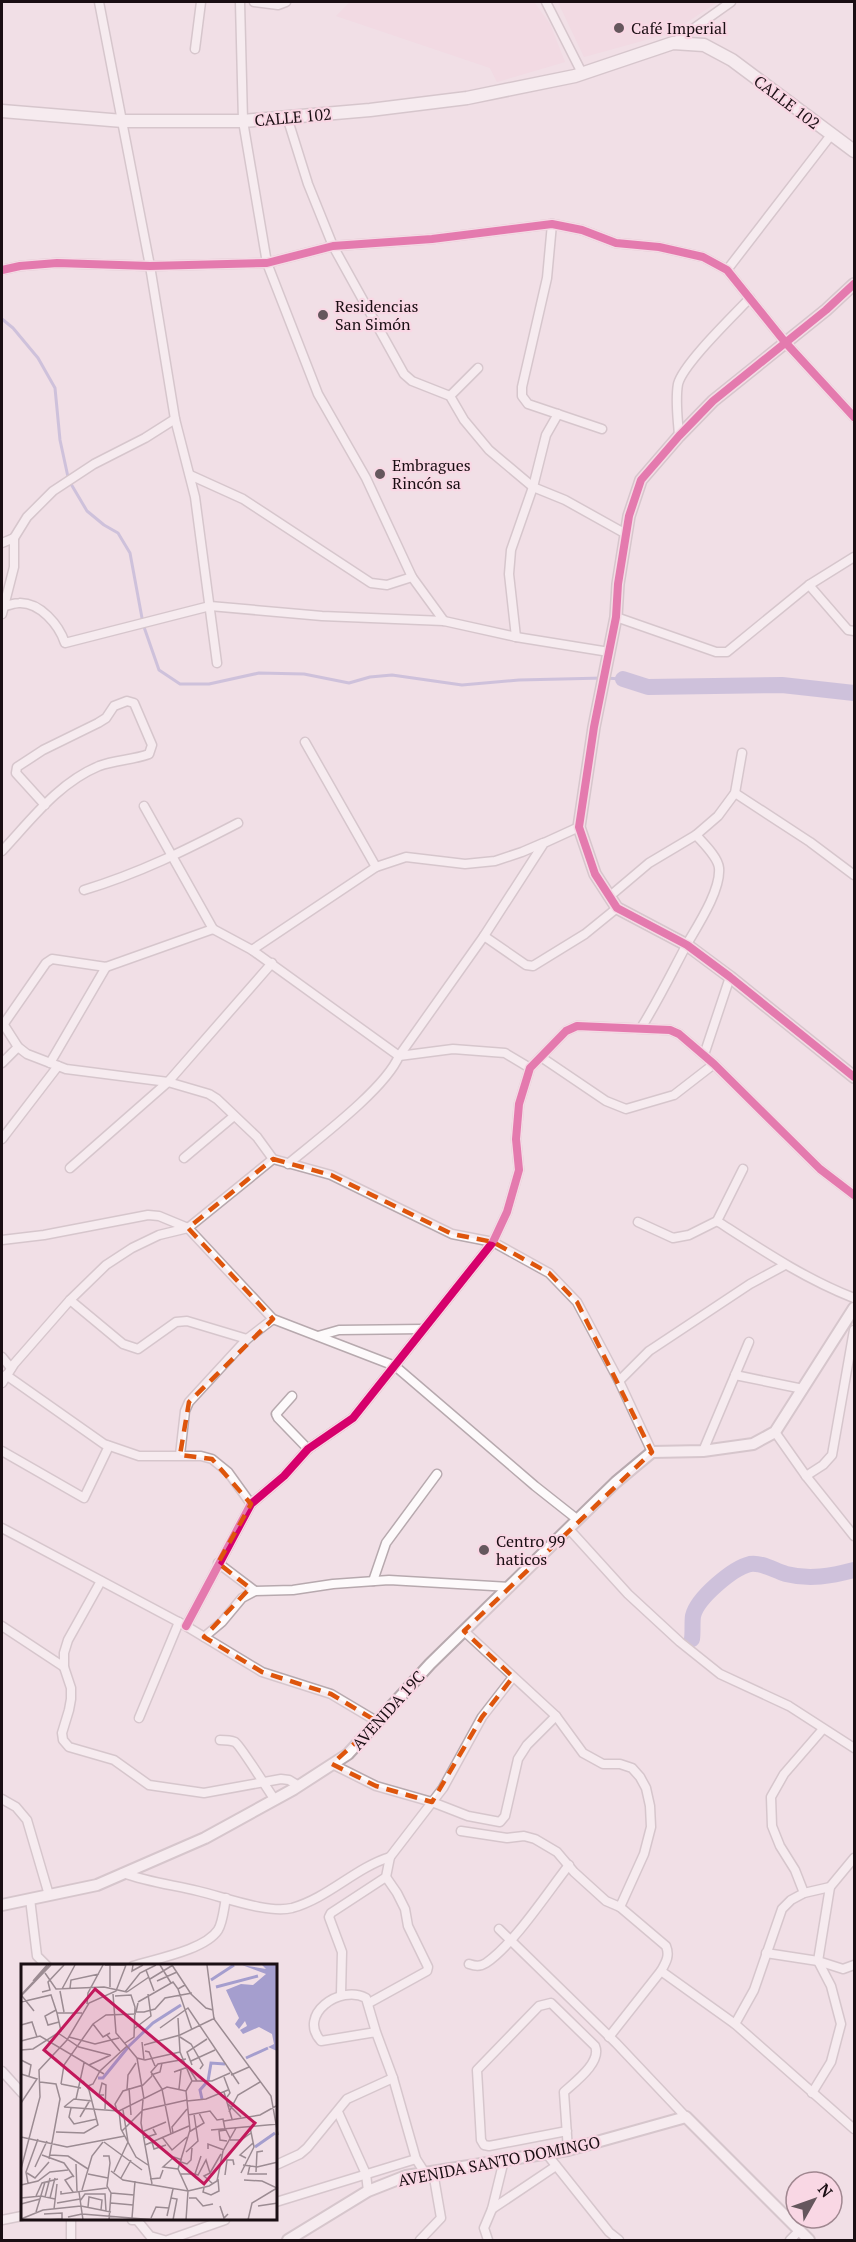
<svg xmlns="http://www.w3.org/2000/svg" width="856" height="2242" viewBox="0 0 856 2242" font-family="'PT Serif',serif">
<rect width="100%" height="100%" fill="#f1dfe6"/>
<g fill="#f3d4e0">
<polygon points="350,2 534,2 550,24 565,62 497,82 490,68 336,16"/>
<polygon points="558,2 717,2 671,33 584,57"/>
</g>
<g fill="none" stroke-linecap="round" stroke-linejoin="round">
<g stroke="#a59ece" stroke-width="3">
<polyline points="2,319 13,328 38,358 55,388 60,440 68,477"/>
<polyline points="71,484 87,511 104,525 118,533 130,553 142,618"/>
<polyline points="144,627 159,670 180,684 209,684 259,673 304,674 349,683 370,677 392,675 462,685 519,680 604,678 623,679"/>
</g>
<g stroke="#a59ece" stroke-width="16">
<polyline points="623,679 648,687 782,685 854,693"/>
<path d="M 692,1639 C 693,1632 692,1623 693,1616 C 697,1598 733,1568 750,1564 C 762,1562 775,1571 786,1574 C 810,1580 831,1576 854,1570"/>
</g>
<defs>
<g id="minor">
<polyline points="99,2 150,266 175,419 195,497 217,663"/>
<polyline points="240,2 243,121 267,263 318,394 366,478 412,577"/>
<polyline points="254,2 278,5 286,2"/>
<polyline points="546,2 582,73"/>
<polyline points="673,43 731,2"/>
<polyline points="195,49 201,2"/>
<polyline points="287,117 308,184 333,246 404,374 412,381 450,396 464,420 489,450 533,487 565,500 626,534"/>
<polyline points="552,224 547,278 522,387 522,396 528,404 602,429"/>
<polyline points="2,270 20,266 57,263 150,266 267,263 333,246 432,239 552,224 582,230 616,243 659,247 703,257 727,270 785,342 854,417"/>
<polyline points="727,270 831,135"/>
<polyline points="450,396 478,368"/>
<path d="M 679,436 C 678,419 675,401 678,384 C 683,364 733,316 750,298"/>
<polyline points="190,475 243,499 371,583 387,585 412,577 444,621"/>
<polyline points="2,543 14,538 27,517 53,491 94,464 145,438 175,419"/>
<polyline points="809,585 848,630 854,631"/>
<path d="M 5,606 C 10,605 15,603 19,603 C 40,602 59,625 65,643 L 210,606 L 322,616 L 444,621 L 516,637 L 609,652"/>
<polyline points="2,614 14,567 14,538"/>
<polyline points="616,617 716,652 727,652 809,585 854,557"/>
<polyline points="516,637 509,574 511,550 533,487 546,435 558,414"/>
<polyline points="305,742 376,867"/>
<polyline points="735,793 810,842 854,875"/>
<polyline points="144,806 213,929"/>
<path d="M 2,851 C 31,820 58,783 99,766 C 115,760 133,760 149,754 L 152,745 L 134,703 L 127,701 L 114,706 L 106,718 L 98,723 L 43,750 L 17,767 L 16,773 L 45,805"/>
<path d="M 84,890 C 140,873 186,850 238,823"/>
<polyline points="610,896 649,863 696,835 718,816 735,793 742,753"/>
<polyline points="484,936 526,965 533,966 585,934 617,908"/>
<polyline points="252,950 376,867 406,857 465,864 495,861 522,852 543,843"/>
<polyline points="2,1022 18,1047 27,1054 66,1069 168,1082 209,1094 217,1099 257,1137 273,1159 331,1175 452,1234 493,1242 549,1273 577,1302 619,1381 652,1452"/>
<polyline points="3,1025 46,963 52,959 106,967 213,929 252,950 399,1056 453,1049 505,1053 530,1068"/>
<path d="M 641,1028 C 658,1001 672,972 687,944 C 698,925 721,890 719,868 C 718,857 703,843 696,835"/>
<polyline points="704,1055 730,977"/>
<polyline points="541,1057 606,1101 626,1109 674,1095 714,1064"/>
<polyline points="2,1063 18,1047"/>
<polyline points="50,1063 106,967"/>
<polyline points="2,1139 58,1066"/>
<polyline points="184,1158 234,1116"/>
<path d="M 288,1164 C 318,1139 385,1089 399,1056 L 484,936 L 544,843 L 579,827"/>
<polyline points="70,1168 168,1082 272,963"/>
<path d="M 717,1221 C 762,1250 805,1279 854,1298"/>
<polyline points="638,1222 673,1238 689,1235 717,1221 743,1169"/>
<polyline points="2,1240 44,1235 148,1215 159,1216 188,1228 273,1319 395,1366 535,1486 578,1520"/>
<polyline points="70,1300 123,1344 138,1349 176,1322 187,1321 247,1339"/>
<polyline points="318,1336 339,1330 424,1329"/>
<polyline points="2,1357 11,1368"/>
<polyline points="6,1375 104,1444 139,1456 201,1456 212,1459 228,1472 251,1504"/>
<polyline points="735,1375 803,1389"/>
<polyline points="619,1381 649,1351 750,1284 785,1265"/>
<polyline points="2,1383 14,1364 70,1300 106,1265 132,1248 159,1235 188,1228 273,1159"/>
<polyline points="292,1396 276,1414 278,1418 308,1449"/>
<polyline points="775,1432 806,1476 854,1536"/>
<polyline points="2,1451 84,1498 109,1446"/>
<polyline points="703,1451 749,1342"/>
<polyline points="180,1455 185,1411 189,1402 247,1339 273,1319"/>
<polyline points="806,1476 823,1465 832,1455 854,1330"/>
<polyline points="2,1528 186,1626 262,1672 331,1694 378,1722"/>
<polyline points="569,1529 628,1594 680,1642 720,1674 789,1706 854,1748"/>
<polyline points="218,1563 255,1591"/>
<polyline points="101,1581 68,1640 64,1653 64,1667 71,1688 71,1699 69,1710 62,1733 63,1740 69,1747 114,1760 149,1785 204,1793 281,1779 289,1780 299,1786"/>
<polyline points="373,1581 386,1543 437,1474"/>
<polyline points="2,1626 64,1667"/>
<polyline points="186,1626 251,1504 284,1476 308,1449 353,1418 493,1242 507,1212 519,1170 516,1139 519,1104 530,1068 566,1031 577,1026 670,1030 679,1034 714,1064 820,1169 854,1195"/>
<path d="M 464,1631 L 556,1716 L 583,1753 L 603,1764 L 620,1764 L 632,1768 L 640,1777 L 646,1788 L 650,1806 L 651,1827 L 644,1854 L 620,1907 L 666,1946 C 670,1956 666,1962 661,1971 L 609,2037"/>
<polyline points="204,1637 222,1622 242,1598 255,1591 293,1590 333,1584 389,1580 510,1587"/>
<polyline points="139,1718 179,1622"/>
<path d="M 220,1740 C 225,1740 230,1740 235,1742 C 241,1746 267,1789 275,1800"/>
<polyline points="332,1764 376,1786 432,1802 468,1816 500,1822 505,1816 518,1759 527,1745 556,1716"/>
<polyline points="2,1799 16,1807 27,1820 49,1895"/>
<polyline points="461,1831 507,1838 524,1836 535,1839 557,1852 574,1872 606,1901 620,1907"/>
<path d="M 123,1873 C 148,1882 173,1885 198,1891 C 224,1897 268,1914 292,1908 C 328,1898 355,1868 390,1857 L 443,1788 L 482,1717 L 513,1677"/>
<polyline points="804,1893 795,1870 780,1846 772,1826 771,1797 784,1774 823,1729"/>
<polyline points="30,1899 37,1956 47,1966"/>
<polyline points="499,1929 616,2043 686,2117"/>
<polyline points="766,1953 818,1961 843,1969 854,1965"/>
<path d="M 469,1964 C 475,1966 480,1967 486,1963 C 514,1944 547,1893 569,1865"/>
<path d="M 133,1966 C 155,1959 205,1950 218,1930 C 223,1922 224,1907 226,1898"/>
<polyline points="661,1971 735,2024 854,2129"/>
<polyline points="341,1994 342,1952 329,1917 331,1913 386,1877 390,1857"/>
<polyline points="369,2003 427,1971 428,1967 408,1926 405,1909 397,1893 386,1877"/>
<polyline points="735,2024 754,1990 782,1909 791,1900 804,1893 830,1887 854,1858"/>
<path d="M 376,2032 L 321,2041 C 297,2015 340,1984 366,1998 L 376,2032 L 393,2078 L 416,2159 L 425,2173"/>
<polyline points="2,2071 22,2093"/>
<polyline points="812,2093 831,2062 841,2024 831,1986 818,1961 830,1887"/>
<polyline points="338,2112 366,2174 368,2191"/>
<path d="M 567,2131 L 489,2146 L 484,2145 L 481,2140 L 477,2070 L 539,2006 L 551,2003 L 595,2046 C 602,2062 575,2082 564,2092 L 568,2150"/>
<polyline points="546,2153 609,2232 619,2240"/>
<polyline points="276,2165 300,2154 307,2148 347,2099 393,2078"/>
<polyline points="276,2202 416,2159"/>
<polyline points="492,2209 556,2166"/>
<polyline points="2,2220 22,2216"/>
<polyline points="132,2220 137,2220 150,2236 164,2240"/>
<polyline points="71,2240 71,2220"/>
<polyline points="168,2240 225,2220"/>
<polyline points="420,2240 441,2218 433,2172"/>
<polyline points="488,2240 484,2228 492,2209 504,2160"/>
<polyline points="790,2240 799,2231"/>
</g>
<g id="tertiary">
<polyline points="854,284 826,310 713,401 679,436 641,480 629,516 618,584 616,617 594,727 579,827 595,874 617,908 687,945 730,977 854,1077"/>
<polyline points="2,1905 97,1885 205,1838 294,1789 348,1754 430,1664 616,1482 652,1452 703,1451 753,1444 775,1432 854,1308"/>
<polyline points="288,2240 368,2191 406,2176 568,2150 686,2117 809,2240"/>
</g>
<polyline id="secondary" points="2,111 123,121 243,121 370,110 467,98 575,76 673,43 704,45 732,60 854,151"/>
</defs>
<use href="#minor" stroke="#b7a9ae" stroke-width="11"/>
<use href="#tertiary" stroke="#b7a9ae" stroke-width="14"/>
<use href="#secondary" stroke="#b7a9ae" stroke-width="15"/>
<use href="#minor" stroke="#fdfafb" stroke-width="8"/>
<use href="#tertiary" stroke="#fdfafb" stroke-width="10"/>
<use href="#secondary" stroke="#fdfafb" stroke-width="12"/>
<defs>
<g id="cycleway">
<polyline points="2,270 20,266 57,263 150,266 267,263 333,246 432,239 552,224 582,230 616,243 659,247 703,257 727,270 785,342 854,417"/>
<polyline points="854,284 826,310 713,401 679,436 641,480 629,516 618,584 616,617 594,727 579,827 595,874 617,908 687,945 730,977 854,1077"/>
<polyline points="186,1626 251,1504 284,1476 308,1449 353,1418 493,1242 507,1212 519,1170 516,1139 519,1104 530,1068 566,1031 577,1026 670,1030 679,1034 714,1064 820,1169 854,1195"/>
</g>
</defs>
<use href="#cycleway" stroke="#f9d7e4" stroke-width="11"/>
<use href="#cycleway" stroke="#d6006c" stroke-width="8"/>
</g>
<path d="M0 0H856V2242H0ZM 273,1159 L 331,1175 L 452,1234 L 493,1242 L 549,1273 L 577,1302 L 652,1452 L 464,1631 L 513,1677 L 482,1717 L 432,1802 L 376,1786 L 332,1764 L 378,1722 L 331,1694 L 262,1672 L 204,1637 L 250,1588 L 218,1563 L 251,1504 L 212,1459 L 180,1455 L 189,1402 L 273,1319 L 188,1228 Z" fill="#f1dfe6" fill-opacity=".55" fill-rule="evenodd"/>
<path fill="none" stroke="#de550c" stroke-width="4.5" stroke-dasharray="12 8" stroke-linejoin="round" d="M 273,1159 L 331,1175 L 452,1234 L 493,1242 L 549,1273 L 577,1302 L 652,1452 L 464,1631 L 513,1677 L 482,1717 L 432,1802 L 376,1786 L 332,1764 L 378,1722 L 331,1694 L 262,1672 L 204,1637 L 250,1588 L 218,1563 L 251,1504 L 212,1459 L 180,1455 L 189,1402 L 273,1319 L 188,1228 Z"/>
<g fill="#65575d" stroke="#f9d7e4" stroke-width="2">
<circle cx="619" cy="28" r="6"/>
<circle cx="323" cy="315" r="6"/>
<circle cx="380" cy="474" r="6"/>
<circle cx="484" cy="1550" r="6"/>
</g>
<g text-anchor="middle" stroke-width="4.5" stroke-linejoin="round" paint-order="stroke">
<g font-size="16" fill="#1a0e13" stroke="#f9d7e4" text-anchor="start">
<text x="631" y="34">Café Imperial</text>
<text x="335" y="312">Residencias<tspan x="335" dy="18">San Simón</tspan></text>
<text x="392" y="471">Embragues<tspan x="392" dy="18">Rincón sa</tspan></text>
<text x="496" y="1547">Centro 99<tspan x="496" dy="18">haticos</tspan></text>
</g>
<g font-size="16" fill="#1a0e13" stroke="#f9d7e4">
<text transform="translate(787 102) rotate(37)" y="6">CALLE 102</text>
<text transform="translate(293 117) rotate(-5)" y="6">CALLE 102</text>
<text transform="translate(388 1710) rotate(-48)" y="6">AVENIDA 19C</text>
<text transform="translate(499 2161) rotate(-11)" y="6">AVENIDA SANTO DOMINGO</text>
</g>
</g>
<g transform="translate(21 1964)">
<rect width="256" height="256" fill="#f1dfe6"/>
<path d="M 221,1 L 245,5 L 241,1 L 256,1 L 256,87 L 247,83 L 253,80 L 251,70 L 238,63 L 222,70 L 219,66 L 226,62 L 224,57 L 218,65 L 214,60 L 218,54 L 205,26 L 220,20 L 232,21 L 245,10 Z" fill="#a59ece"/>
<path fill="none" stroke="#a59ece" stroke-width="3" d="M 190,16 L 213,1M 195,23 L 237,12M 108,82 L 132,59 L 160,41M 225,94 L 247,84M 77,114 L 82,114 L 108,82M 187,117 L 190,99 L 204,100M 181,135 L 179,126 L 186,118M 234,183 L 254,169"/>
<path fill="none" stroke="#9b8b92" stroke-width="1.5" d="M 84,1 L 105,1M 112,1 L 111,7 L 122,1M 139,1 L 150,19M 151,1 L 170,30 L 185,44 L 192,46M 186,1 L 193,55 L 250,132 L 257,171M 125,6 L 133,27M 24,9 L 35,25 L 83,23 L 106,28M 129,15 L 152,1M 12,17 L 26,1M 136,17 L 156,8M 89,23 L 89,1M 49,24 L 50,16 L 78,10M 41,25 L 54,1M 157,25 L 171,66M 39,27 L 43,48M 21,28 L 29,26 L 27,18 L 43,1M 104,28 L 119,9 L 135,1M 106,28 L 128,13M 92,30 L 95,69 L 116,94 L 124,96 L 159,88M 0,31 L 28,1M 0,32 L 30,1M 1,32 L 13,47M 94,32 L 110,31 L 114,43 L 113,73 L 104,79M 0,38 L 30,31 L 36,49 L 61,49M 117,38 L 152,18 L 157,25 L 164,21M 117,39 L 115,48 L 123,48 L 134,45 L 144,34 L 171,29M 66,40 L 67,29 L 82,1M 35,46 L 24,52 L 27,61 L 38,58M 157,54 L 159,88 L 171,117 L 165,127M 72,60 L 82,73 L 89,69M 0,61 L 11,58 L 16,73M 114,64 L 130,52 L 127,30M 139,64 L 167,44 L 218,120M 37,69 L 58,83 L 89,91M 86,71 L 99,87M 48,73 L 74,80 L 98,74M 159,73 L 170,80 L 182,101 L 179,105M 0,77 L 19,72 L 83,110M 121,78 L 123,96M 123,81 L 159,71 L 194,54M 0,86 L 12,85 L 40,67 L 36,49M 124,87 L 128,88 L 134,102M 116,94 L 123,135M 0,96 L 10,101 L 8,112M 170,97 L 194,86M 68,101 L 90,91M 171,101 L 166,88 L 186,75M 153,108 L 167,103 L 176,117M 0,110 L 16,115 L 0,139M 130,111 L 139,108 L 141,99M 210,111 L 228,103M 203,113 L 209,129 L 206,133M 171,117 L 191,117 L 209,109M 19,118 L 35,120 L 39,135 L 28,195M 40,120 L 43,101 L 72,60 L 85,51 L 115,50M 40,120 L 60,124M 67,122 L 72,120 L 79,107 L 106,82M 108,124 L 110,151M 106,125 L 107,111 L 115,99M 158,125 L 160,106M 203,128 L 211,155M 83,131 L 78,131 L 81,119 L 85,121 L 84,145M 55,135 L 63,99M 122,136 L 120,159 L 131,220M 166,137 L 185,135 L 207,126M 207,140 L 220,153M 43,143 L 98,147 L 146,123 L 165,127M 43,143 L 53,135 L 71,137M 50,144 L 48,153 L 53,160 L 76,155M 96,147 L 94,140 L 102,127 L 122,121 L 131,112M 98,147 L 100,165 L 115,193 L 127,201M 208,148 L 217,131 L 239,118M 167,151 L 189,147 L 196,156 L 202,155 L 204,165M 59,153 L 69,136M 203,157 L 239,151 L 255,142M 190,166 L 257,160M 101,167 L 122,146 L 166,136M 35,168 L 63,169 L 77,161 L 68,126 L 62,117M 121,168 L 145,158M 168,168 L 183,159 L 178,149M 152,169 L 151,163 L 166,145M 150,170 L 141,125 L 130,108 L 137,100 L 165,95M 0,173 L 46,183 L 104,172M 141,173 L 151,186 L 166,173M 123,174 L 135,170 L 132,165M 209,176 L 220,176 L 230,169M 206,177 L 199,176 L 198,167 L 205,166 L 209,174M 83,178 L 121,206M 131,178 L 133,185 L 145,181M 124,181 L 168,162M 187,185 L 187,180 L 203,186M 165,188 L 177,177 L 173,150M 21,191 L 43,199 L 53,213M 29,191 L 47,192 L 67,205M 82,192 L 88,192 L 89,199 L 86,222 L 90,229 L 88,256M 225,194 L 219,191 L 232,179M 160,198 L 166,200 L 170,196 L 171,184M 55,200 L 56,227M 222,201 L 236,203 L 257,198M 229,201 L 227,210 L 246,210M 14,203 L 26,177M 0,205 L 19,133 L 18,106 L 46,76 L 68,39 L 95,27 L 105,1M 157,205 L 142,203 L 153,193 L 161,196M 90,207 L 102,216 L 167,227 L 188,222 L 196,217 L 202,187 L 215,164M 93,208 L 107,178 L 102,146M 235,208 L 236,188 L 242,187M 6,209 L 14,214 L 28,198M 189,209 L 200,190M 220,209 L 233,183 L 229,163M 67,210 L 87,214M 160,210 L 174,210 L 180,192M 174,210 L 177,211 L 185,196 L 189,209 L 183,212 L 192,220M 204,211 L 206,196 L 212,196 L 213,201M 100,214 L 110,196M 129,215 L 139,214 L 142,206M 223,216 L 241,217 L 256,224 L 231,239 L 227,256M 7,219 L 5,208 L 17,175M 0,221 L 17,217 L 29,208 L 47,206M 183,224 L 182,228 L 190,231 L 198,227 L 197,215M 61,226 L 71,192 L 82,178M 40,227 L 40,230 L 86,224M 52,228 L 44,216 L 52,212M 58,228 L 62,256M 90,229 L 113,231M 15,232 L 21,219 L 37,215M 24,233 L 29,214M 0,234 L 20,232 L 34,235M 29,234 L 34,214M 150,234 L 156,235 L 152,256M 168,234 L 175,234 L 182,242 L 192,240M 59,237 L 64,230 L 84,230 L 85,247M 36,239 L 59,235M 90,239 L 112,241M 0,240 L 19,235M 199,242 L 203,254 L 207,250M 237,242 L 257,239M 67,243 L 68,233 L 81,236 L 80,246M 33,245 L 36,220M 15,248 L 24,218M 23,250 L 41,249 L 41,255 L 26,256M 146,252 L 152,225M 47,253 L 61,250 L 135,256M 111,254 L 114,217M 130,254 L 135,243 L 148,244M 0,255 L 22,246 L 60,242 L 90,248M 165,256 L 167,227 L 157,205 L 169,166 L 165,127"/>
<path fill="#c2185b" fill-opacity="0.15" stroke="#c2185b" stroke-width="3" d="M 74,25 L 234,159 L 183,220 L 23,86 Z"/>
<rect width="256" height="256" fill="none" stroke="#1a0e13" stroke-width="3"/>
</g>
<rect width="856" height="2242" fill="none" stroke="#1a0e13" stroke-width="6"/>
<g transform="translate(814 2200) rotate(50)"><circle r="28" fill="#f9d7e4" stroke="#a08790" stroke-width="1.5"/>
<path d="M0-4.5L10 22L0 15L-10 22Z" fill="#65575d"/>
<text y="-9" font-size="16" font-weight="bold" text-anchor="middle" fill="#1a0e13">N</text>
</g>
</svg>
